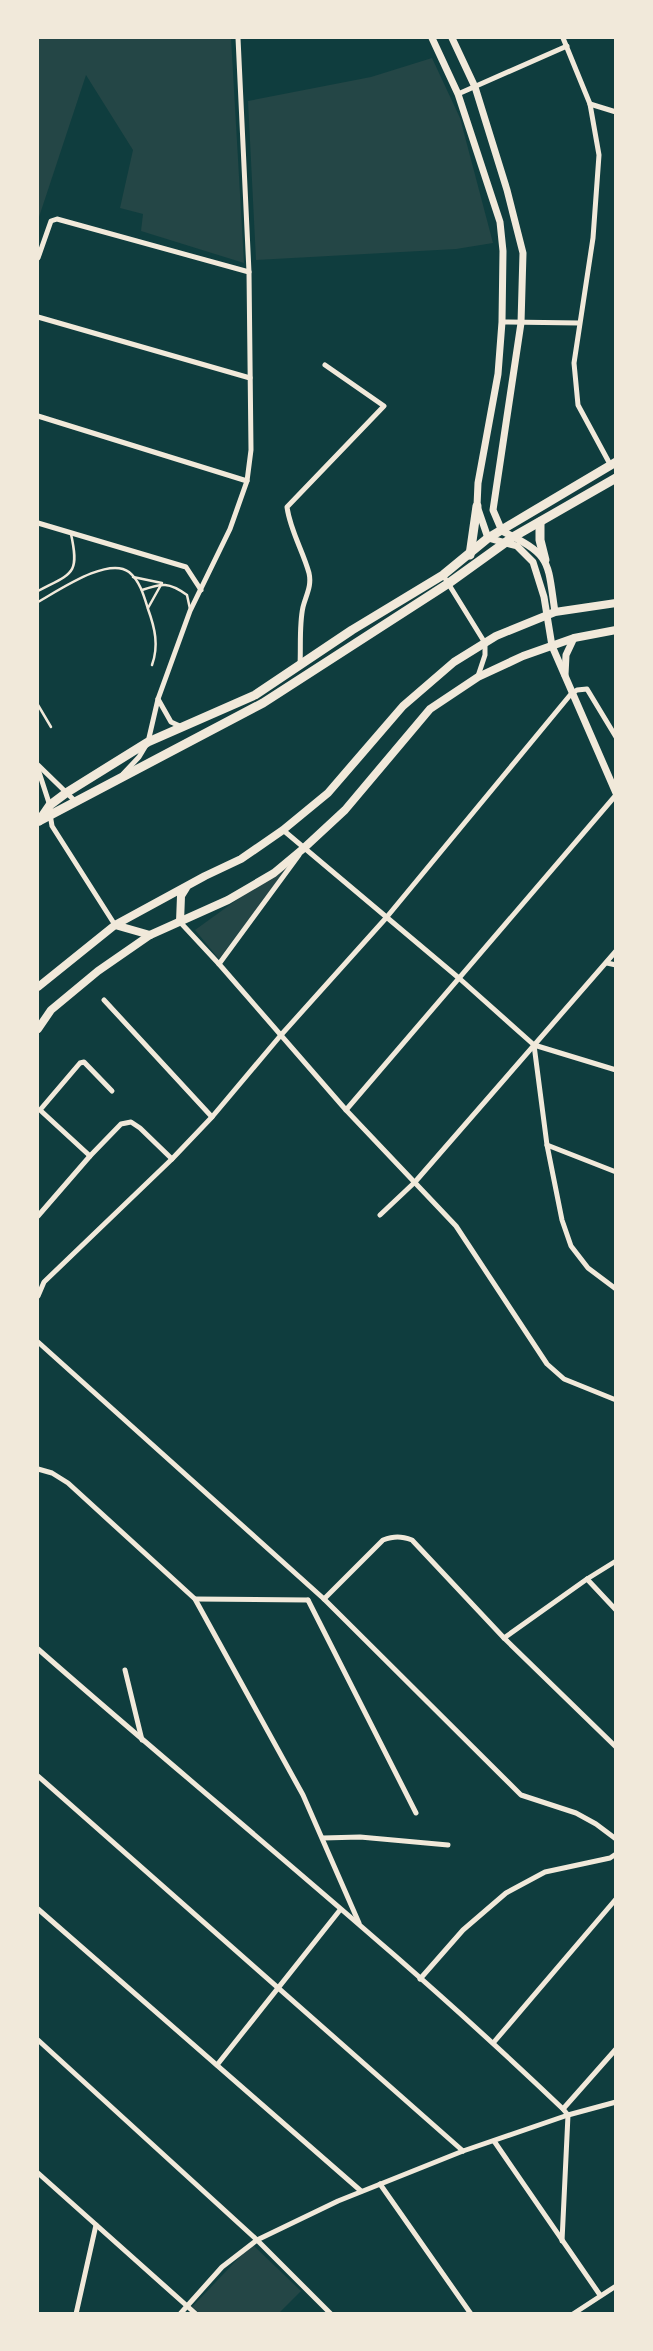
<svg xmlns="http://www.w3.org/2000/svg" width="653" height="2351" viewBox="0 0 653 2351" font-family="'Libre Baskerville',serif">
<rect width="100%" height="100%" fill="#0f3d3e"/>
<g fill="#244646">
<polygon points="38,38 231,38 244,263 141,231 143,214 120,208 133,150 86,75 38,220"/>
<polygon points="432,58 460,118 493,243 456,249 256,260 248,101 371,77"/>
<polygon points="295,858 219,959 195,930"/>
<polygon points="252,2244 301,2291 279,2313 199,2313 192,2307"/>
</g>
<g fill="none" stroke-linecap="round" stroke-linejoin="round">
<g stroke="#f1e9da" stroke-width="2.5">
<polyline points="133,577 162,583 148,608"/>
<path d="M 142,590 C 162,583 169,582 187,595 L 190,609"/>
<path d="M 38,591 C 72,573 80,575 71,534"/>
<path d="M 38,602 C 58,591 108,556 129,572 C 140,581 144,596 148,609 C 155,628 159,646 152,665"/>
<polyline points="38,705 51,727"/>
</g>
<g stroke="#f1e9da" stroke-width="5">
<polyline points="563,38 590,104 599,155 593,238 574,363 578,405 611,466"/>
<polyline points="458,94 567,46"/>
<polyline points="590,104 616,112"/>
<polyline points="38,258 51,221 57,219 249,272"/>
<polyline points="38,317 250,378"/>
<polyline points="502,322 579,323"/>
<polyline points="38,416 247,481"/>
<polyline points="38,523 186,567 201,590"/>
<polyline points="443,575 485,643 485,655 478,676"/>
<path d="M 300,665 C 301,646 299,625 303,607 C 306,595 312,586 309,573 C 303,551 290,530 287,507 L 384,406 L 325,365"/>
<polyline points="158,699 171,722 182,727"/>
<polyline points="38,765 75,801"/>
<polyline points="38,769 50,806"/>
<polyline points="123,774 139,757 148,742 158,699 190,611 230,529 247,481 251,450 249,272 238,38"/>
<polyline points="50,814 52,826 115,925"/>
<polyline points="283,830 460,979 534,1045 616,1070"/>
<polyline points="180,922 219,964 346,1110 456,1226 547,1364 564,1379 616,1400"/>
<polyline points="607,963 616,965"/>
<polyline points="219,964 299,855"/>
<polyline points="104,1000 212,1117"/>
<polyline points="534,1045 547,1145 562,1220 571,1246 588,1268 616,1289"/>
<polyline points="346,1110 616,795"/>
<polyline points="547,1145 616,1172"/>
<polyline points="90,1156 40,1110 80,1063 84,1062 112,1091"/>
<polyline points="380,1215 415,1182 616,951"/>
<polyline points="38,1216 90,1156 121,1124 131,1122 140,1128 172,1159"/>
<polyline points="38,1296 44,1282 172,1159 212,1117 281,1035 386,918 571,694 577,690 587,689 616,737"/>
<polyline points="38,1342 324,1599 521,1795 576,1813 596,1824 616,1839"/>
<polyline points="38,1469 52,1473 68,1483 195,1599 303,1795 359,1923"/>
<polyline points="587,1579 616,1610"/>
<polyline points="195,1599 308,1600"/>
<path d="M 324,1599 L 383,1540 C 394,1536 401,1536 412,1540 L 504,1638 L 616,1747"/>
<polyline points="308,1600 416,1813"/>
<polyline points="504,1638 587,1579 616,1561"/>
<path d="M 38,1649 C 212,1802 395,1948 563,2109 L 568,2115 L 562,2241"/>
<polyline points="125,1670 142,1740"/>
<polyline points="38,1776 463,2151"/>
<polyline points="323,1838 360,1837 448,1845"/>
<polyline points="38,1909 361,2191"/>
<polyline points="420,1979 463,1930 506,1893 545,1872 610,1858 616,1854"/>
<polyline points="38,2040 257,2240 331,2314"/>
<polyline points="494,2042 616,1899"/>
<polyline points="217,2065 340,1910"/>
<polyline points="563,2109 616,2049"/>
<polyline points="494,2141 600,2295"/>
<polyline points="38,2173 196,2314"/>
<polyline points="380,2184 471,2314"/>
<polyline points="76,2314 96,2225"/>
<polyline points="180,2314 222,2267 257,2240 338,2201 463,2151 568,2115 616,2102"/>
<polyline points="573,2314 616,2286"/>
</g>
<g stroke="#f1e9da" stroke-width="7">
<polyline points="432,38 458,94 500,222 503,251 502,322 498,374 478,483 477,506 488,538 517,546 533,562 544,597 552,646 616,793"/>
<path d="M 452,38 L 475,87 L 507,190 L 523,253 L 521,323 L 493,510 L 502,531 C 552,556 547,559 555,612"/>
<polyline points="565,675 566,655 574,638"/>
</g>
<g stroke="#f1e9da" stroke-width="8">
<polyline points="180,922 181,896 186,888"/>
<polyline points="115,925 150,935"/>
<polyline points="38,987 115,925 205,876 241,859 283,830 328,793 403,706 454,662 496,636 555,612 616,603"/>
<polyline points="38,1029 51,1010 98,971 150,935 228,900 274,873 304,848 345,810 430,709 478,677 523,656 574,638 616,630"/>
</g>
<g stroke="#f1e9da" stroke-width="9">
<polyline points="540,522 540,540 545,560"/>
<polyline points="470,555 477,506"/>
<polyline points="39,821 50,805 66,793 148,742 255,695 352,630 443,575 488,538 616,462"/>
<polyline points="39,821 263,703 449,583 513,537 616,478"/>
</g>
</g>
<rect width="653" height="2351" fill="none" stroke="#f1e9da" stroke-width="78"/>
</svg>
